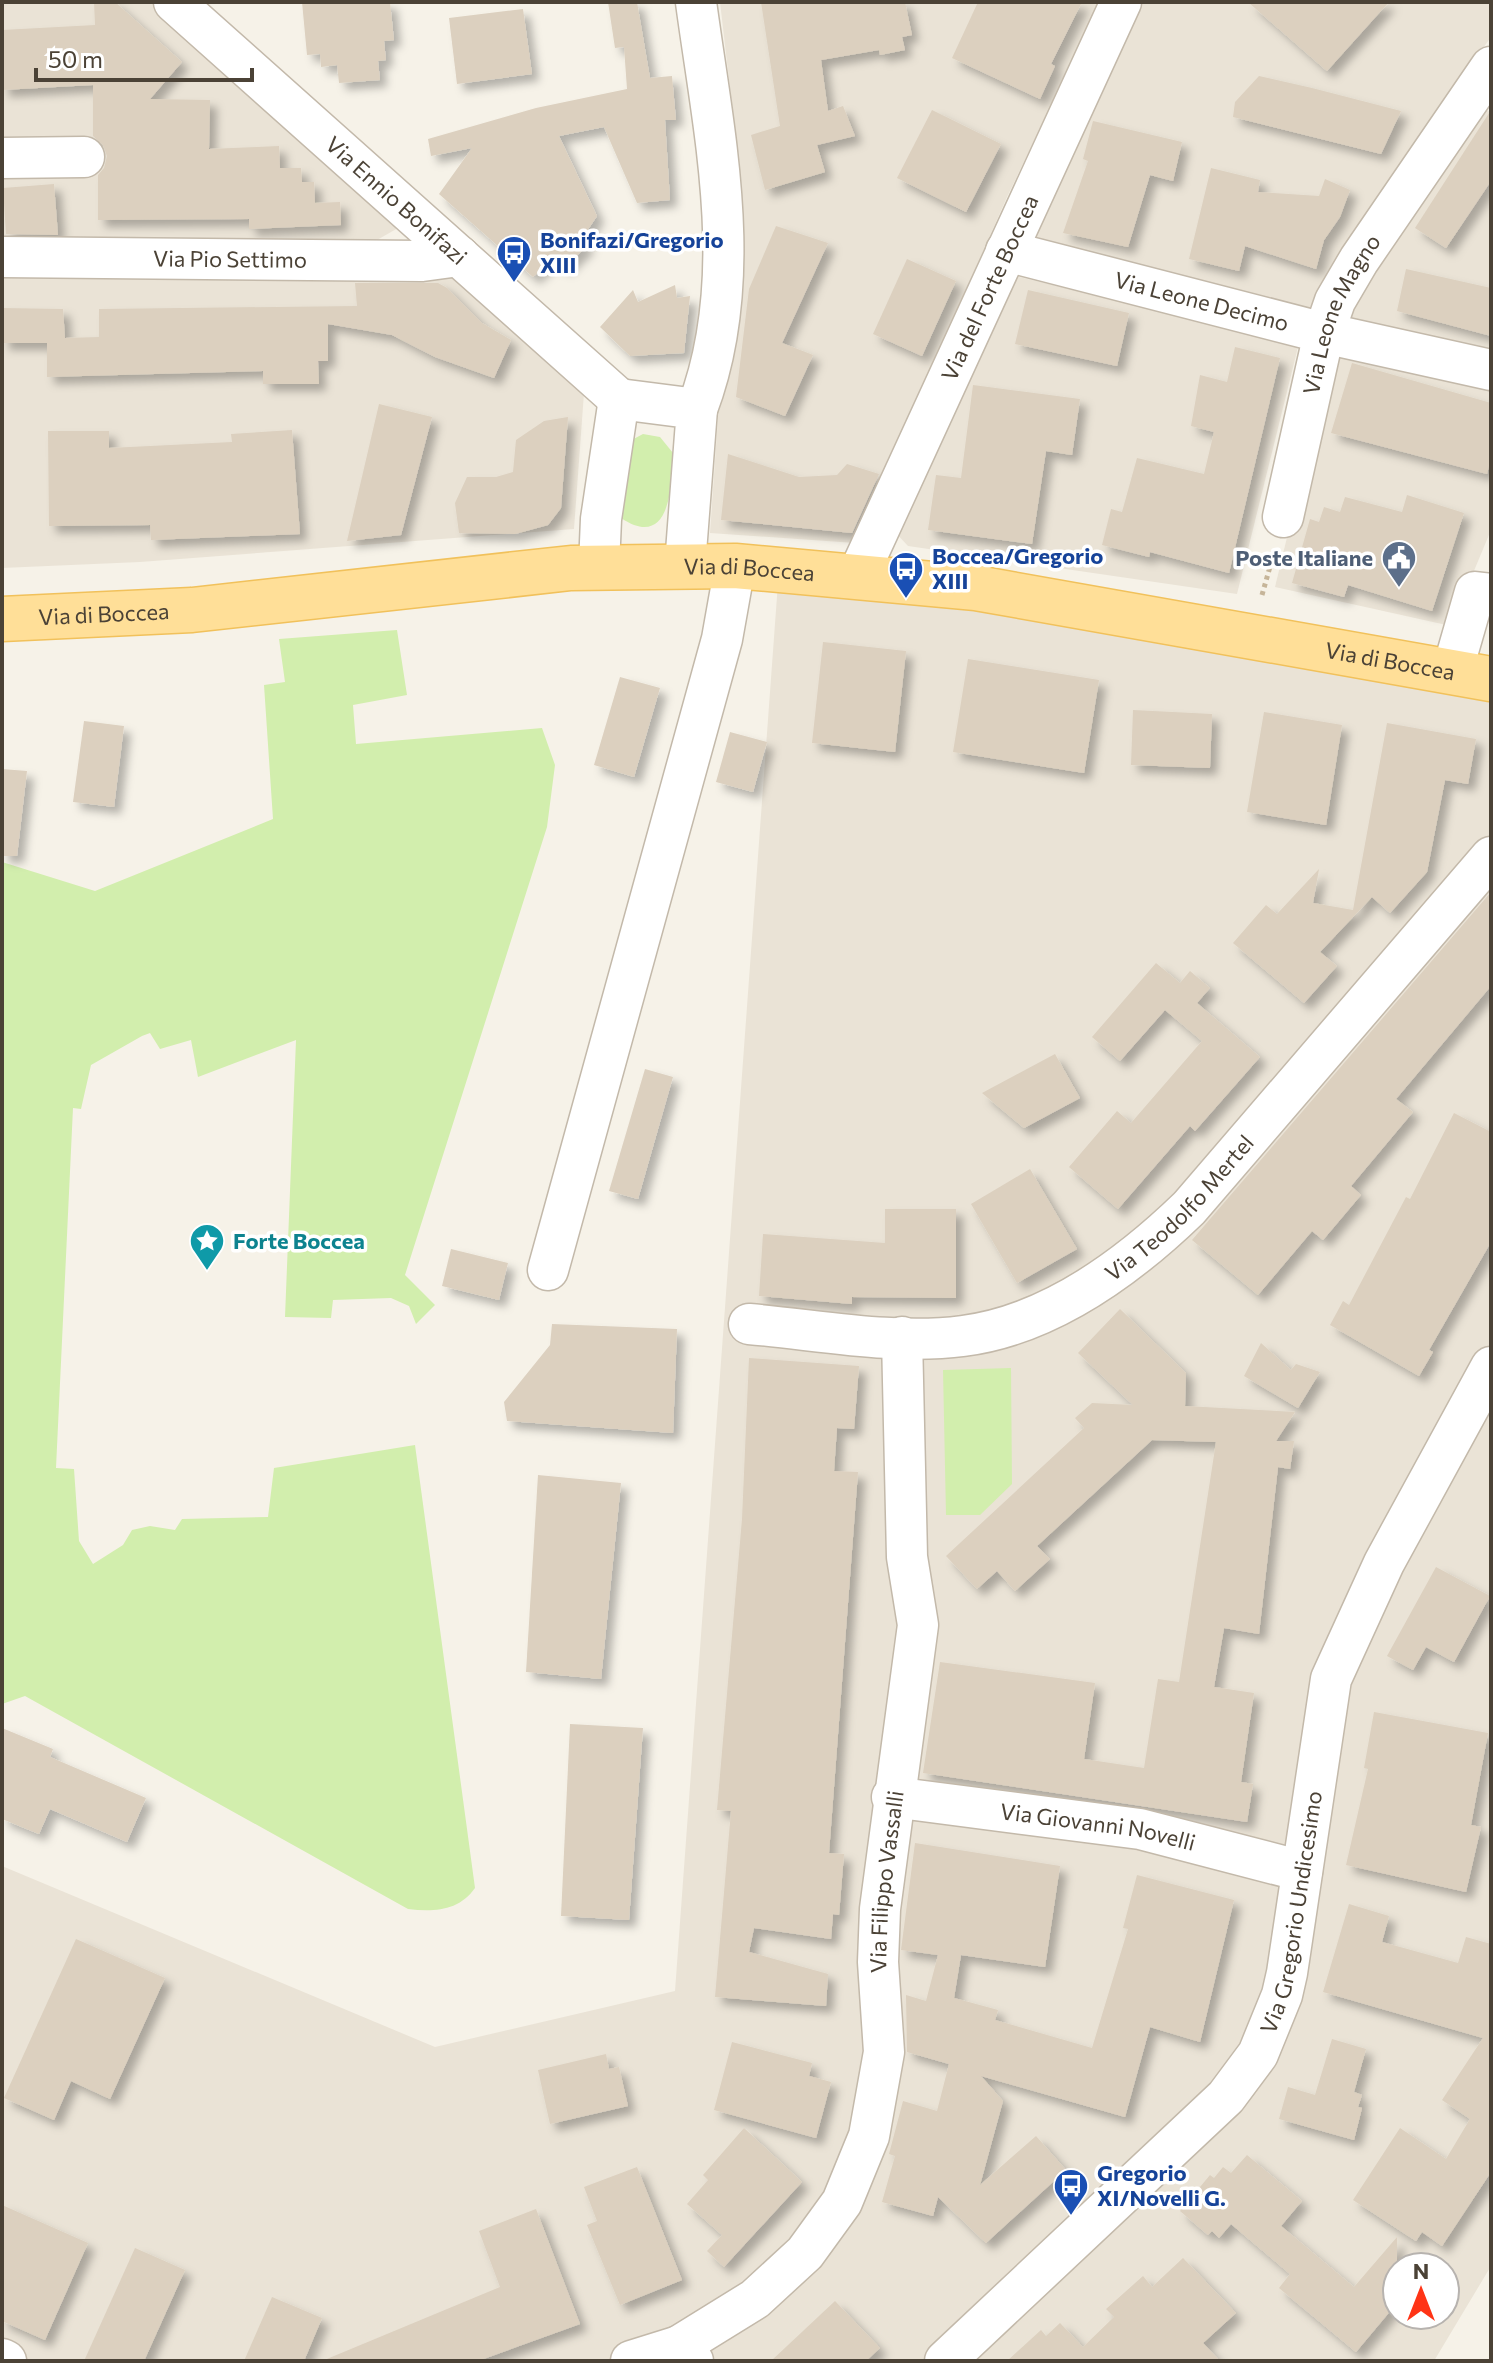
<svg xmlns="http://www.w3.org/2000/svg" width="1493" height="2363" viewBox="0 0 1493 2363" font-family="Commissioner,sans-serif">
<defs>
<filter id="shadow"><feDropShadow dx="7" dy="7" stdDeviation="4" flood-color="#0004"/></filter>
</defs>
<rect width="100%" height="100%" fill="#f6f2e8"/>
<g fill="#eae3d6" fill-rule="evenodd">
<polygon points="2,2 174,2 398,228 370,244 2,239"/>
<polygon points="720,2 1101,2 1007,197 855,543 710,533 721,374 743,278 738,157"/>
<polygon points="1136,2 1491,2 1491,37 1387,182 1309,309 1027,241"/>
<polygon points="1477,103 1491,113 1491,356 1341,320"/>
<polygon points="457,274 584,393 574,529 140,562 2,568 2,275"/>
<polygon points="1015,276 1299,343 1237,594 908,546 893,530"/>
<polygon points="1332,351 1491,389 1491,530 1451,626 1275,587"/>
<path d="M 779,569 L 1491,683 L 1491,2266 L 1434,2361 L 2,2361 L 2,1866 L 435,2047 L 675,1991 ZM 1397,2267 L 1445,2267 L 1445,2315 L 1397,2315 Z"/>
</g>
<g fill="#d2eead">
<path d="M 643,434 L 660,437 L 673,453 C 672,481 672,552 621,518 L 626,443 Z"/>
<path d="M 397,630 L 407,695 L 353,705 L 356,744 L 542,728 L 555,765 L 547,827 L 405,1275 L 435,1305 L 416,1324 L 409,1306 L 391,1298 L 333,1300 L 331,1318 L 285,1317 L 296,1040 L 198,1077 L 191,1040 L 160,1049 L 150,1033 L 142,1036 L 91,1065 L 81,1109 L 73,1108 L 56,1468 L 74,1469 L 79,1541 L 93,1564 L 123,1545 L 132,1530 L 150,1526 L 175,1530 L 182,1519 L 268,1517 L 274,1468 L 415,1445 L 475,1888 C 459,1911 434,1912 408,1909 L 25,1696 L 2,1704 L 2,862 L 95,891 L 273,819 L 264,685 L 285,682 L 279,639 Z"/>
<polygon points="1011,1368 1012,1484 980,1515 946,1515 943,1370"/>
</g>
<g fill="#dcd0bf" filter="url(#shadow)">
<polygon points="94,2 115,2 182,62 150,99 210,100 209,149 279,146 280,168 301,168 302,182 314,182 315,203 340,202 341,225 249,229 249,219 98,220 98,175 104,168 107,156 103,145 93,136 93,85 2,90 2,30 95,25"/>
<polygon points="302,2 390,2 394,40 384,41 386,60 378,61 380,80 339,83 337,65 321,67 320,54 307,55"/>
<polygon points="608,2 637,2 650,78 672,76 676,120 665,120 670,200 637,203 604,127 559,136 597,216 581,240 588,245 564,268 553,259 533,277 439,194 472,148 431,156 428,139 536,108 627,89 624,47 615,48"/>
<polygon points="761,2 905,2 912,35 902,37 905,50 880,55 879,50 821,60 828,111 843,106 855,136 817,145 825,172 765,190 751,135 780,126"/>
<polygon points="978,2 1082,2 1051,64 1055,66 1040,99 952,58"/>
<polygon points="1248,2 1389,2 1327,71"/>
<polygon points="523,9 532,74 457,84 449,18"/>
<polygon points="1259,76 1312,88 1401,111 1381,154 1233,117 1235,102"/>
<polygon points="932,110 1001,144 966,212 897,178"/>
<polygon points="1491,110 1491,181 1446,248 1415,228"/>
<polygon points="1093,121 1182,142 1173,181 1150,175 1128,247 1063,233 1088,161 1083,159"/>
<polygon points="1211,168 1260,180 1258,192 1319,196 1325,179 1350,190 1340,217 1324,240 1316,269 1245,246 1239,271 1189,259"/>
<polygon points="54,184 58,235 6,234 3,188"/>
<polygon points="776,226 828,243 782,343 813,355 785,416 736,397 749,289"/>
<polygon points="907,259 956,281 922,356 873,334"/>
<polygon points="1406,269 1491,288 1491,336 1397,311"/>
<polygon points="355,283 438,283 447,288 482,323 511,340 494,378 435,357 392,335 328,324 328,361 318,361 319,384 263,384 263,371 47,377 47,343 2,343 2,308 63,309 65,338 99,337 99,309 357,306"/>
<polygon points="675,285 677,298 690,296 684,353 630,356 600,327 633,290 638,302"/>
<polygon points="1028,290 1129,313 1117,366 1015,344"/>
<polygon points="1235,347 1280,358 1229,573 1150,552 1149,557 1102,545 1111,509 1122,512 1137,458 1204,474 1214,432 1191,426 1200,375 1227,382"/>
<polygon points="1352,363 1491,403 1491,458 1487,474 1331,433"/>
<polygon points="973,385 1080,399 1072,455 1046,451 1032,544 928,530 936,475 961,478"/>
<polygon points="379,404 432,417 401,535 347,541"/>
<polygon points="568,417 561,508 548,525 515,534 459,533 455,503 467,477 496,477 513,472 516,440 544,421"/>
<polygon points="292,430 300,534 151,540 150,525 49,526 48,431 109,431 109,448 232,442 231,434"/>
<polygon points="728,454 799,477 837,475 847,464 879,474 852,533 721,520"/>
<polygon points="1407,495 1464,513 1432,611 1348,585 1344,597 1292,583 1310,519 1319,522 1324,507 1340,512 1345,497 1402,512"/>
<polygon points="823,642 906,651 895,752 812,743"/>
<polygon points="968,659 1099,680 1084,773 953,752"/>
<polygon points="620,677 660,688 634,777 594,765"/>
<polygon points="1133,710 1212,714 1210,768 1131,765"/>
<polygon points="1264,712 1342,725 1326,825 1247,812"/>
<polygon points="84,721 124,726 114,807 73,802"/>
<polygon points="1387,723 1476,739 1468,784 1445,780 1427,872 1390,913 1372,897 1320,952 1337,966 1304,1003 1233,943 1266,905 1277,914 1319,869 1313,903 1353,910"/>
<polygon points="730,732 767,742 753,792 716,782"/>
<polygon points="2,769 27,771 17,856 2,856"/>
<polygon points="1491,892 1491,986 1396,1099 1413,1112 1351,1186 1361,1195 1323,1240 1312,1231 1258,1295 1192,1240"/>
<polygon points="1156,963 1180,983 1190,971 1210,988 1197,1003 1260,1057 1195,1131 1190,1126 1118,1209 1069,1167 1117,1111 1131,1123 1202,1041 1165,1010 1120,1061 1092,1037"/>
<polygon points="1055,1054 1080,1098 1024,1128 982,1093"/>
<polygon points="645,1069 673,1077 638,1199 609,1191"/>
<polygon points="1454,1113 1491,1132 1491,1242 1429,1350 1433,1352 1419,1376 1330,1325 1343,1301 1349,1305 1406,1197 1410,1199"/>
<polygon points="1030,1169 1077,1249 1017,1283 971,1204"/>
<polygon points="885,1209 956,1209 956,1298 852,1297 852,1304 759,1296 763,1234 885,1243"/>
<polygon points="451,1249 508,1263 499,1300 442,1286"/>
<polygon points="1120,1309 1186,1373 1185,1406 1295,1412 1276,1441 1294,1441 1290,1469 1278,1467 1259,1634 1224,1628 1214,1687 1254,1693 1241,1782 1253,1784 1247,1822 923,1773 940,1662 1095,1683 1084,1759 1144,1768 1158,1679 1179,1682 1216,1442 1152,1440 1037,1546 1050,1559 1015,1591 997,1571 977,1589 946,1556 1084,1428 1075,1418 1092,1403 1133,1405 1078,1353"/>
<polygon points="552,1324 677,1329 673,1433 507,1421 504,1402 550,1345"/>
<polygon points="1261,1343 1291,1370 1296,1364 1320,1372 1298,1408 1244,1376"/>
<polygon points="749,1358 859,1366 854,1429 837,1428 834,1471 858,1472 829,1853 844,1854 839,1915 833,1914 831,1939 754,1928 749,1952 828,1974 826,2006 715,1997 731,1811 717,1810 742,1519"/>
<polygon points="538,1475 621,1483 601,1679 526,1672"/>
<polygon points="1436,1567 1490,1596 1454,1662 1426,1647 1413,1670 1387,1656"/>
<polygon points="1374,1712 1488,1733 1471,1825 1481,1827 1466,1892 1346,1865 1368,1769 1364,1768"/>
<polygon points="570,1724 643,1728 629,1920 561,1916"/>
<polygon points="2,1728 53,1749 50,1757 146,1798 127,1842 50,1809 39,1834 2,1819"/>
<polygon points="915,1843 1060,1866 1045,1967 961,1955 954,1998 998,2010 995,2020 1092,2048 1128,1929 1123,1928 1137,1875 1234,1900 1200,2042 1150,2027 1125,2117 981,2076 1003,2101 980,2185 1036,2136 1066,2170 986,2243 938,2197 933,2216 882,2202 895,2156 889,2154 903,2101 937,2111 949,2064 907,2052 906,1995 926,2001 938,1955 901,1950"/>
<polygon points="1349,1904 1389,1916 1382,1942 1458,1963 1466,1937 1491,1944 1491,2172 1442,2246 1422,2232 1416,2241 1353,2200 1400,2128 1446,2159 1470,2119 1442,2100 1483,2038 1323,1992"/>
<polygon points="76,1939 165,1978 110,2099 71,2081 54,2120 4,2098"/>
<polygon points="1332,2039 1366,2049 1354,2092 1362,2095 1358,2107 1362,2108 1354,2140 1279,2119 1288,2087 1315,2095"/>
<polygon points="732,2042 812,2063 809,2076 831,2082 816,2138 714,2110"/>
<polygon points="606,2054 609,2069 619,2067 628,2106 550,2124 538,2070"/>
<polygon points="744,2128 802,2182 724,2267 707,2251 722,2235 687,2204 708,2180 703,2175"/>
<polygon points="1247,2155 1302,2201 1281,2226 1354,2287 1397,2237 1397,2303 1356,2352 1279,2288 1290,2274 1231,2224 1219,2238 1212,2231 1208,2235 1180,2211 1210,2175 1214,2178 1223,2167 1231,2173"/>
<polygon points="637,2167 682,2280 620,2305 587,2225 597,2221 584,2187"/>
<polygon points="2,2205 88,2243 45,2340 2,2321"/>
<polygon points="536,2209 580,2324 478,2361 322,2361 500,2287 479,2231"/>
<polygon points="135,2248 185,2270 144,2361 84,2361"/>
<polygon points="1183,2258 1236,2313 1203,2343 1220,2361 1007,2361 1041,2330 1046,2336 1060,2323 1083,2347 1114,2317 1106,2309 1143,2276 1152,2287"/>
<polygon points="272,2297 322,2318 304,2361 244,2361"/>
<polygon points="835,2301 880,2348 866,2361 771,2361"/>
</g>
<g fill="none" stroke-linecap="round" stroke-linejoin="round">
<defs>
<g id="minor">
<path id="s1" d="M 174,2 L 619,399"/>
<path d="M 696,2 C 714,136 747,278 697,409"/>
<polyline points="2,158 84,157"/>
<path id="s2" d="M 1006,251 L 1324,333 L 1491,370"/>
<path id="s3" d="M 2,257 L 422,261 L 459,256"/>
<polyline points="619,399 697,409 685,565"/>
<path id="s4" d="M 1283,517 L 1324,333 L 1335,301 L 1359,260 L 1491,67"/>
<polyline points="599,566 601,519 619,399"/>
<path id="s5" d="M 858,575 L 1121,2"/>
<polyline points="1452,672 1475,592 1491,594"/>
<polyline points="548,1270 722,639 735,566"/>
<path id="s6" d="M 749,1324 C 819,1330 894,1345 963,1336 C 1050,1325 1128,1267 1189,1208 L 1491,857"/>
<path id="s7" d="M 892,1797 L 1140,1829 L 1302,1871"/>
<path id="s8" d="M 679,2346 L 755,2299 L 805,2253 L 842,2202 L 869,2136 L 884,2052 L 878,1962 L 880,1909 L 918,1625 L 907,1557 L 902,1337"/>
<polyline points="2,2359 6,2361"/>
<polyline points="631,2361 679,2346 693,2361"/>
<path id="s9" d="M 945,2361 L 1226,2097 L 1258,2054 L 1282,1995 L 1287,1973 L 1331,1679 L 1384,1563 L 1491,1367"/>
</g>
<g id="major">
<path id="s10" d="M 2,619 L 192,610 L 571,568 L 735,566 L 976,588 L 1491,679"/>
</g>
</defs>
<use href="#minor" stroke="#c3b9aa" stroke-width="43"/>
<use href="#major" stroke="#f1c15b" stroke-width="47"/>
<polyline stroke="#c6b599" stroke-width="5" stroke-dasharray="4 4" stroke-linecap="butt" points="1262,595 1275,549"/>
<use href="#minor" stroke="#fff" stroke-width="40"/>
<use href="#major" stroke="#ffdf98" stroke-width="44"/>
</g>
<defs>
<symbol id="bus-pin" viewBox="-11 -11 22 30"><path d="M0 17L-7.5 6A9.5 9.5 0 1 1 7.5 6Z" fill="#1a4fb4" stroke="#fff"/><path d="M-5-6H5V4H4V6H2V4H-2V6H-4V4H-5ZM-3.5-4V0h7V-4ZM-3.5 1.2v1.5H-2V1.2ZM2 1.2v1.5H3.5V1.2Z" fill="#fff"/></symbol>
<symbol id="civic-pin" viewBox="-11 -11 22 30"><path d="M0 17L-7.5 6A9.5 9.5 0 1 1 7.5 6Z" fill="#5c6f8a" stroke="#fff"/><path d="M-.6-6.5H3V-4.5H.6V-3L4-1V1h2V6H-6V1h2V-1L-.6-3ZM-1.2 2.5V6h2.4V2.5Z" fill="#fff"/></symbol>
<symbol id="sight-pin" viewBox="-11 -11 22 30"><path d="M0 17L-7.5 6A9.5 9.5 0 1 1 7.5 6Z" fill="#0f9aa8" stroke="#fff"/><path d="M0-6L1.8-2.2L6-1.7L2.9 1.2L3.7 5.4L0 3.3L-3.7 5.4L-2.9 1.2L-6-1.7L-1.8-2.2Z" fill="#fff"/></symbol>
</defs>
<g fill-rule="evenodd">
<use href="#bus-pin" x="494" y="233" width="40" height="54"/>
<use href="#civic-pin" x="1379" y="538" width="40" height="54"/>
<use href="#bus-pin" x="886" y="549" width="40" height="54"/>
<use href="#sight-pin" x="187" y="1221" width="40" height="54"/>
<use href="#bus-pin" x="1051" y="2166" width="40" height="54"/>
</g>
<g text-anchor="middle" stroke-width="7" stroke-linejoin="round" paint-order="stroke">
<g font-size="22" fill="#4b4236" stroke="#fff">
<text dy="8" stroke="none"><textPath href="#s1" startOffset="298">Via Ennio Bonifazi</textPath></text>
<text dy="8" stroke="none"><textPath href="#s3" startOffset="228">Via Pio Settimo</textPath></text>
<text dy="8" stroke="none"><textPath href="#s5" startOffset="316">Via del Forte Boccea</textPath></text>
<text dy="8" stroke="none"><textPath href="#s2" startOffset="202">Via Leone Decimo</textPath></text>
<text dy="8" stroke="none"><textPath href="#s4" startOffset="212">Via Leone Magno</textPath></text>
<text dy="8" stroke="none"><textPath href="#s10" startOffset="750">Via di Boccea</textPath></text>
<text dy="8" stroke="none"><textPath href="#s10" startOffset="102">Via di Boccea</textPath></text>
<text dy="8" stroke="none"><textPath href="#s10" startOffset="1398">Via di Boccea</textPath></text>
<text dy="8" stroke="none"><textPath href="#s6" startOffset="472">Via Teodolfo Mertel</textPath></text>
<text dy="8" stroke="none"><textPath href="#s7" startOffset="208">Via Giovanni Novelli</textPath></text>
<text dy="8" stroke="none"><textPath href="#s8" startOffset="548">Via Filippo Vassalli</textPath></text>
<text dy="8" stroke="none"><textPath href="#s9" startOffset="586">Via Gregorio Undicesimo</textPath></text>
</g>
<g font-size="22" font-weight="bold" fill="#164399" stroke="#fff" text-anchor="start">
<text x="540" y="248">Bonifazi/Gregorio<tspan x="540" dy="25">XIII</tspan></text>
<text x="932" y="564">Boccea/Gregorio<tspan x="932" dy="25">XIII</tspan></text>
<text x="1097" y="2181">Gregorio<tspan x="1097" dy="25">XI/Novelli G.</tspan></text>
</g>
<g font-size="22" font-weight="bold" fill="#4e5e75" stroke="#fff" text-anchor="end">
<text x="1373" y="566">Poste Italiane</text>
</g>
<g font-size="22" font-weight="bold" fill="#0d838f" stroke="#fff" text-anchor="start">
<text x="233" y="1249">Forte Boccea</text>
</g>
</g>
<rect width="1493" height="2363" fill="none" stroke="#4b4236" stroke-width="8"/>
<g transform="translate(1421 2291)"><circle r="38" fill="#ffffff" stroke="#b7b3af" stroke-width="2"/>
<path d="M0-6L14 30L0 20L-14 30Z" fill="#ff3416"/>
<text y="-12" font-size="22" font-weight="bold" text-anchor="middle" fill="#4b4236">N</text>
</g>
<path d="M36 68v12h216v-12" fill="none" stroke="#4b4236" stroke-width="4"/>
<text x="48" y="68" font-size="24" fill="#4b4236" stroke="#ffffff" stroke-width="6" paint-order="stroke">50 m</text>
</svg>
